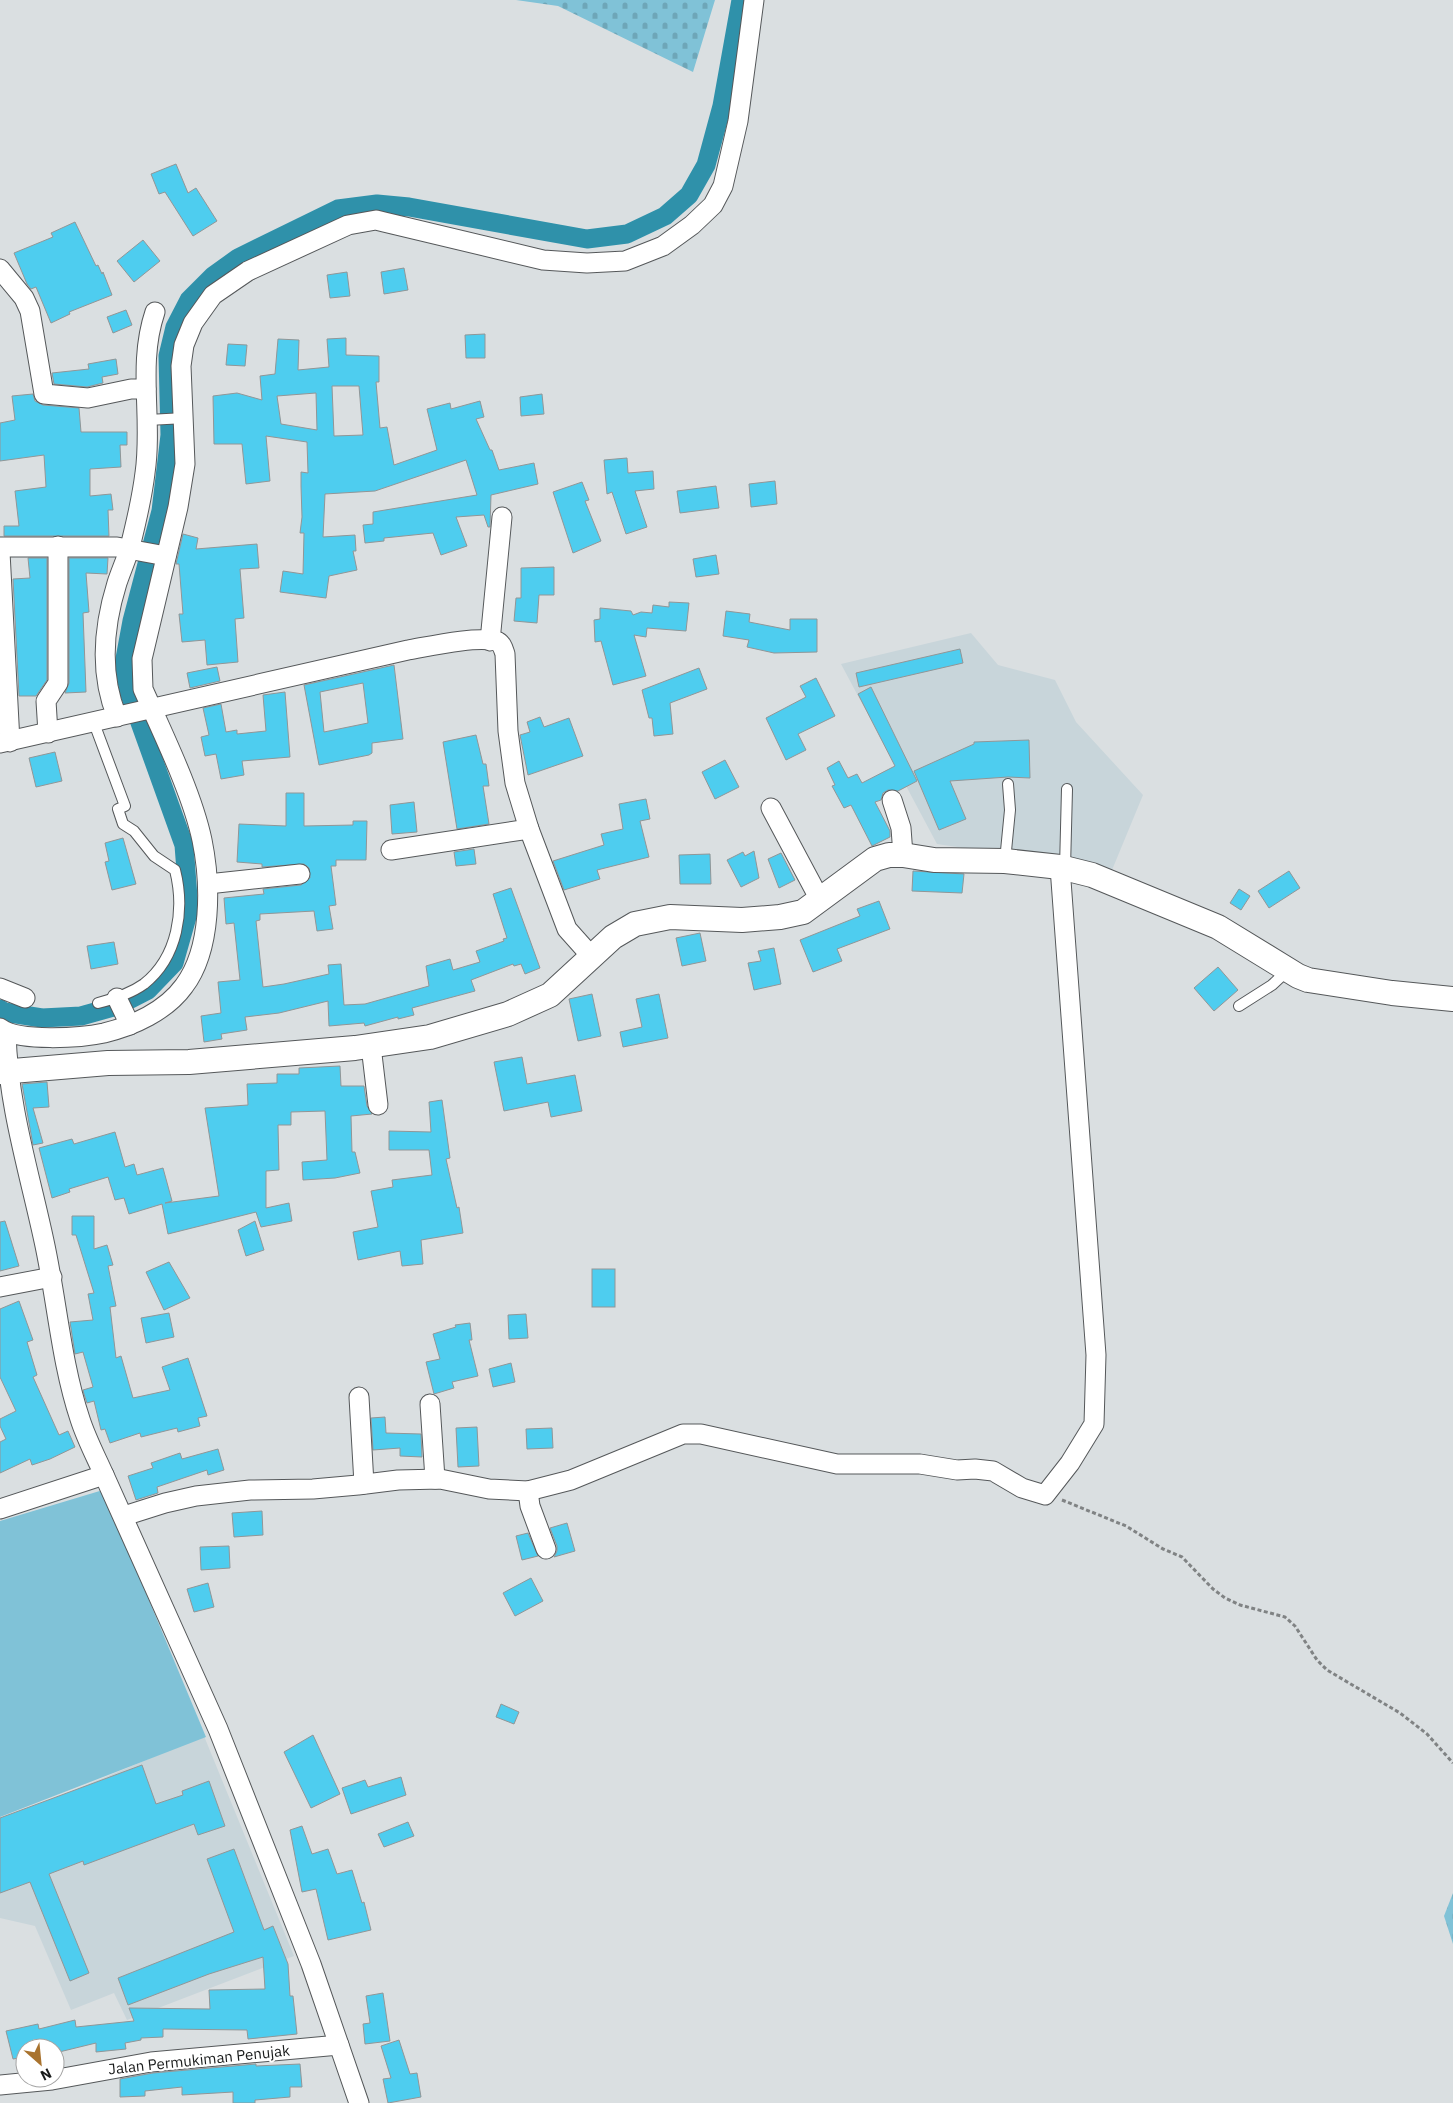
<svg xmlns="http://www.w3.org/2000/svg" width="1453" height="2103" viewBox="0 0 1453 2103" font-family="'IBM Plex Sans',sans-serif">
<defs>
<pattern id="cemetery-stones" width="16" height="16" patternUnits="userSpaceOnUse" patternTransform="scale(1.25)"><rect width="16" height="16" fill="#80c2d7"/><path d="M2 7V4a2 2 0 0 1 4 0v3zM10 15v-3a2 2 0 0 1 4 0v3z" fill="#6ea6b8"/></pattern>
</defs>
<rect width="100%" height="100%" fill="#dadfe1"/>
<g fill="#c8d5da">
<polygon points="971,633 998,665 1055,680 1076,722 1143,795 1112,870 937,844 841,664"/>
<polygon points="204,1736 294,1956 127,2020 114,1993 71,2010 35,1926 0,1918 0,1821"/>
</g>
<g fill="url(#cemetery-stones)">
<polygon points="516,0 715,0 693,72 558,6"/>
<polygon points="1453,1893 1453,1944 1444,1916"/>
</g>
<polygon fill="#80c2d7" points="103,1490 206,1737 0,1817 0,1521"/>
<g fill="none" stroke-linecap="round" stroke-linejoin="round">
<polyline stroke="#2f91aa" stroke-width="19" points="0,1009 4,1012 42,1018 81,1016 117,1006 148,990 174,963 189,910 184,845 129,692 124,664 132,621 161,511 170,435 168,356 175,327 189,300 213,276 238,258 338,209 377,204 409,207 587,239 627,234 665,216 689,195 706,165 722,106 741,0"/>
</g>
<g fill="#4ecdef" stroke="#919697" fill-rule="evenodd">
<polygon points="176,164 188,193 196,188 217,221 193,236 165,192 159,194 151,174"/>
<polygon points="75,222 96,266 98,265 102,274 103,272 112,295 69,312 70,314 51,323 36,287 31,289 27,284 14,253 53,237 51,233"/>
<polygon points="143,240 160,261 134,282 117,261"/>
<polygon points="404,268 408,290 384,294 381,272"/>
<polygon points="347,272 350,296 330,298 327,275"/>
<polygon points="126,310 132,325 113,333 107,317"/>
<polygon points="485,334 485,358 466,358 465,335"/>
<path d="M 346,338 L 346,355 L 379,356 L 379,382 L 376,382 L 380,428 L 387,427 L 394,465 L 437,450 L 427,409 L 450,403 L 451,409 L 480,401 L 484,417 L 476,419 L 490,450 L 492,450 L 499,470 L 534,463 L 538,484 L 491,495 L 490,527 L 488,527 L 484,515 L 456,517 L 467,546 L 441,555 L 433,533 L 384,538 L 384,541 L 365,543 L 363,525 L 373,524 L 373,512 L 477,495 L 466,460 L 375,491 L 325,494 L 323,537 L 355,535 L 356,551 L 353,551 L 357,570 L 329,576 L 326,598 L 280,592 L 283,571 L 303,574 L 304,533 L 300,533 L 302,517 L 301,486 L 301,472 L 308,473 L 307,442 L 266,436 L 270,481 L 246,484 L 242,444 L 214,444 L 213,396 L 237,393 L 262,400 L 260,376 L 275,374 L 278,339 L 299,340 L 298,370 L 329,367 L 327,339 ZM 332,386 L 359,386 L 363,435 L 334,436 ZM 316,393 L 317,430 L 281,424 L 277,396 Z"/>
<polygon points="228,344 247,345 245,366 226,365"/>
<polygon points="116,359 118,374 102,377 103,383 87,387 54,384 52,373 89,369 88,364"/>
<polygon points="33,394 35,401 43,405 79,408 81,432 127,432 127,445 120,445 121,467 90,469 90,496 111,494 113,510 108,510 109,536 4,536 4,526 19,526 15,491 46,487 44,455 0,461 0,423 15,420 12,396"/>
<polygon points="542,394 544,414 521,416 520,397"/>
<polygon points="627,458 628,473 653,471 654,489 635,491 647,527 626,534 612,492 607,494 604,460"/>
<polygon points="775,481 777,504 751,507 749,484"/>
<polygon points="582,482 589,500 585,501 601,541 573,553 553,492"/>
<polygon points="716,486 719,508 680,513 677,491"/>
<polygon points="183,534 198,538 196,549 257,544 259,568 240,569 244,618 235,619 238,662 207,665 205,640 182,642 179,614 183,614 179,564 176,564"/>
<polygon points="716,555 719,574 696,577 693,559"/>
<polygon points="28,558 47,558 47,680 36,696 19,696 13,579 30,578"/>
<polygon points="69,558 108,558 107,574 86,573 89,612 83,613 86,692 65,693 69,683"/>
<polygon points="554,567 554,595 539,595 537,623 514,621 516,598 521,598 521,568"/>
<polygon points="669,602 689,603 686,631 647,628 646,637 634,635 646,676 613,685 601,641 595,642 594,620 600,619 600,608 631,611 633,615 641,612 652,613 653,605 669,607"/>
<polygon points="726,611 750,614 749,622 790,630 790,619 817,619 817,652 774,653 747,647 749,640 723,636"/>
<polygon points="960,649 963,663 859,687 856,673"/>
<path d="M 394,665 L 403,739 L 372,743 L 372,753 L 369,755 L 319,765 L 304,685 ZM 363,683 L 368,723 L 324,732 L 320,692 Z"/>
<polygon points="217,667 220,681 190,688 187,673"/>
<polygon points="699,668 707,689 670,703 673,734 654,736 652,718 649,718 642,690"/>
<polygon points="816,678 835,716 798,734 806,750 786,760 766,718 806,697 800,686"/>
<polygon points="871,687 917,781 898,791 888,790 883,793 881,800 875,802 890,831 890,837 872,846 851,805 844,808 832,786 835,785 827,768 839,761 848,778 857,774 862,783 895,766 858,694"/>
<polygon points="285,692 290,757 242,761 244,775 221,779 216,754 205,756 201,737 209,735 203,708 221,704 226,732 237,730 237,734 266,731 263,695"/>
<polygon points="540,717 544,727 569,718 583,756 528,775 520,735 530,732 527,722"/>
<polygon points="476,735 483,764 486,764 489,786 483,786 489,824 457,829 443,742"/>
<polygon points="1029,740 1030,778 1008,777 950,781 966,819 939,830 914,771 974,744 974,742"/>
<polygon points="55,752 62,781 36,787 29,758"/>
<polygon points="725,760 739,787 715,799 702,772"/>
<polygon points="286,793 304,793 304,826 353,825 353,821 367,821 366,860 336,860 336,866 331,866 336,905 329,906 333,929 317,931 314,911 260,914 260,920 256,921 263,987 284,984 329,974 328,965 341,964 344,1005 365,1004 429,986 426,966 450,959 453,970 480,962 476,951 504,941 503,939 507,938 493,894 511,888 540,968 525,974 521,964 514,966 513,964 471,980 475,991 412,1008 414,1015 398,1019 398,1017 365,1026 364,1023 329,1026 328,1001 279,1013 245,1017 247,1030 221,1034 222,1039 204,1042 201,1016 221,1013 218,982 240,980 234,923 226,924 224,898 264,894 263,889 301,885 310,878 309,868 304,864 262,867 262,864 237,862 239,824 286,826"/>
<polygon points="646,799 650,819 640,821 649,857 597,870 600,879 564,890 553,861 604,845 601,834 623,829 619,804"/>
<polygon points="414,802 417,832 392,834 390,805"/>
<polygon points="123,838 136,884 112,890 105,862 109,861 105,843"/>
<polygon points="474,849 476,864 456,866 454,852"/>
<polygon points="754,851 759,878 741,887 727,860 743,852 745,856"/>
<polygon points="781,853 795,880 779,888 768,859"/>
<polygon points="710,854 711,884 680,884 679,855"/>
<polygon points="913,871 964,874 962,893 912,891"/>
<polygon points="1289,871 1300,888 1269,908 1258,891"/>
<polygon points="1239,889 1250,896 1241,910 1230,903"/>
<polygon points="879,901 890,929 837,949 842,961 813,972 800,940 860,916 857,909"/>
<polygon points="700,933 706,961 682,966 676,938"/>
<polygon points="114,942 118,964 91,969 87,946"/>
<polygon points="774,948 781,984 754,990 748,963 761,961 758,951"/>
<polygon points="1218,967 1238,990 1214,1011 1194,988"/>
<polygon points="592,994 601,1036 578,1041 569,999"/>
<polygon points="659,994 668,1038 623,1047 620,1032 642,1027 636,999"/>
<polygon points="522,1057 527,1084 575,1075 582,1111 551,1117 548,1102 504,1111 494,1062"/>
<polygon points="340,1066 341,1086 364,1086 367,1106 372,1114 351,1116 352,1152 355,1152 360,1173 335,1178 303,1180 302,1162 327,1160 325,1111 291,1112 291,1125 278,1125 279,1170 266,1171 266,1208 289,1203 292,1221 261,1227 256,1212 168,1234 162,1204 129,1214 124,1198 115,1200 108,1177 69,1189 70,1192 52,1198 39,1148 72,1139 74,1144 115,1132 125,1167 134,1164 137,1175 163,1168 172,1201 165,1203 219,1196 205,1108 248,1105 247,1084 277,1083 277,1074 299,1074 299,1068"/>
<polygon points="47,1082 49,1107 33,1108 43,1143 33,1145 22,1084"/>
<polygon points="442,1100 450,1158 446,1159 457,1208 459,1207 463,1233 421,1240 423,1264 402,1266 400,1251 358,1260 353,1232 378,1227 371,1191 393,1187 392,1180 432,1175 429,1150 389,1150 389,1131 431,1132 429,1102"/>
<polygon points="72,1216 94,1216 94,1249 107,1245 113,1265 108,1266 116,1306 110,1307 116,1358 121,1356 133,1398 170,1390 162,1367 188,1358 207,1416 198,1418 200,1426 178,1432 177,1428 141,1437 140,1433 110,1443 105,1429 101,1430 94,1401 87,1403 84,1394 83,1390 93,1387 83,1352 75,1354 70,1322 93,1320 88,1294 94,1293 76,1235 72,1235"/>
<polygon points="5,1221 19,1266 0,1271 0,1222"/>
<polygon points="255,1221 264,1250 246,1256 238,1230"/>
<polygon points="169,1262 190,1298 164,1310 146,1272"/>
<rect x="592" y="1269" width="23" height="38"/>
<polygon points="19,1301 33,1340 27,1342 37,1375 33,1377 59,1435 68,1431 75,1447 50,1459 32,1465 30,1459 0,1473 0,1442 6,1439 0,1426 0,1419 16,1411 0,1377 0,1309"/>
<polygon points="169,1313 174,1337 146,1343 141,1318"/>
<polygon points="526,1314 528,1338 509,1339 508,1315"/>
<polygon points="470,1323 472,1340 469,1340 478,1376 452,1382 454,1388 434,1394 426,1362 440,1359 433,1334 456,1327 455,1325"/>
<polygon points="511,1363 515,1382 493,1387 489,1369"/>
<polygon points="385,1417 386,1433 421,1434 422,1457 400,1456 400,1448 373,1450 371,1418"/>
<polygon points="477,1427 479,1466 458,1467 456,1428"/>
<polygon points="552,1428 553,1448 527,1449 526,1429"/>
<polygon points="218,1449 224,1470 208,1475 207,1470 157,1487 158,1493 136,1500 128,1476 153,1468 151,1463 180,1453 182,1459"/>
<polygon points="262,1511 263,1535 234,1537 232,1513"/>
<polygon points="567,1523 575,1551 554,1557 557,1551 557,1546 550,1528"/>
<polygon points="528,1533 538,1556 522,1560 516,1536"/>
<polygon points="229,1546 230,1568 201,1570 200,1547"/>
<polygon points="531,1578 543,1601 515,1616 503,1593"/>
<polygon points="208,1583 214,1607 194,1612 187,1589"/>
<polygon points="501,1704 519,1712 514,1724 496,1717"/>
<polygon points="313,1735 340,1794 311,1808 284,1752"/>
<polygon points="142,1765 156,1804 183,1795 182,1791 209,1781 225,1826 198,1835 194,1824 84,1865 83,1861 49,1874 89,1973 70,1981 30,1882 0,1893 0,1818"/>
<polygon points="401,1777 406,1795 351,1814 342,1788 365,1780 368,1787"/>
<polygon points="408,1822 414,1836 384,1847 378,1834"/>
<polygon points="302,1826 312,1854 328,1849 337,1874 352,1870 362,1903 364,1902 371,1930 328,1940 316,1889 302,1892 290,1830"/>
<polygon points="234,1849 264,1930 273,1926 288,1964 290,1996 293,1996 297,2034 248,2039 247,2030 163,2029 163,2037 141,2038 141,2040 125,2043 126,2049 96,2052 96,2043 55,2053 55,2048 25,2048 25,2057 13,2059 6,2031 38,2024 39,2029 75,2020 76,2027 134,2021 129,2008 210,2009 209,1990 265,1989 263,1957 209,1974 128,2005 118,1978 234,1932 207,1859"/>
<polygon points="383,1993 390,2041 365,2044 363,2024 370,2023 366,1996"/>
<polygon points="399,2040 410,2074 417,2073 421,2097 388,2103 383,2079 391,2078 381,2046"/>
<polygon points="256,2064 256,2066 300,2064 302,2087 290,2087 290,2097 255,2100 255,2103 233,2103 233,2092 182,2095 182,2087 145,2091 145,2096 120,2097 120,2079 153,2073"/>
</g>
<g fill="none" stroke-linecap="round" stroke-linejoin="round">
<defs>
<g id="service">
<polyline points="148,420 185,418"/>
<path d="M 94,723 L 125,806 L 118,809 L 123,824 L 134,831 L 154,856 L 175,870 C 185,910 178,957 144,984 C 130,994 114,999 98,1003"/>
<polyline points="1005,861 1010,810 1008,784"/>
<polyline points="1065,868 1067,789"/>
<polyline points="1239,1006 1272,985 1288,970"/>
</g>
<g id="minor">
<polyline points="0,269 24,298 30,311 44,394 88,398 131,389 146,389"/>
<polyline points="0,547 117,547 166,556"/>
<polyline points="0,552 10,742"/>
<polyline points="490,641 502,517"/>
<path d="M 117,717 C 99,673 103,628 117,583 C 121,571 126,560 130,547 C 136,523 142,498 145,473 C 153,418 137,365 155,312"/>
<polyline points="48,733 46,701 58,683 58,546"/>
<path d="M 0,743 L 408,650 C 431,646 475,636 496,641 C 502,643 503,648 505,654 L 508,731 L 515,783 L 529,829 L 567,929 L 592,957"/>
<polyline points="892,800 901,828 903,855"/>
<polyline points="771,808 819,898"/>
<polyline points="391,850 529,829"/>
<polyline points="208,884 300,874"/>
<polyline points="0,988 25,998"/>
<polyline points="117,998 130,1025"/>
<path d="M 0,1028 C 18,1042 81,1038 104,1033 C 133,1026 166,1011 184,986 C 212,949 211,884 202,840 C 192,793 163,734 143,689 L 142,659 L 178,507 L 185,464 L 181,366 L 184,345 L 193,323 L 213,295 L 248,271 L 348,225 L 376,220 L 384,222 L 543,260 L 587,263 L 625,261 L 663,246 L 692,225 L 713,205 L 723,186 L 738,121 L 754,0"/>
<path d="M 6,1033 C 8,1105 29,1171 44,1241 C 57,1300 61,1362 80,1419 C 86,1438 96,1457 104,1475"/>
<polyline points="371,1046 378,1105"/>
<polyline points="0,1287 52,1277"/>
<polyline points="359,1397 364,1484"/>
<polyline points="430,1404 435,1479"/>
<polyline points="528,1491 530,1506 546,1549"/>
<polyline points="0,1509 104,1475 218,1729 311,1964 359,2103"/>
<polyline points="124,1516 165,1503 196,1496 250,1490 313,1489 358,1485 398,1480 440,1479 489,1489 528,1491 571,1480 683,1434 701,1434 837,1464 920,1464 957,1470 975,1469 993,1471 1022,1488 1045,1495 1070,1463 1094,1424 1096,1355 1060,867"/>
<polyline points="0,2085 52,2080 151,2062 339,2045"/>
</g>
<polyline id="tertiary" points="0,1072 108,1063 189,1062 355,1048 430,1037 508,1014 550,995 613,937 635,924 670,917 742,920 780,917 803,912 875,859 889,855 903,855 934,860 1005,861 1060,867 1092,875 1218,927 1298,976 1308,980 1392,993 1453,999"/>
</defs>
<use href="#service" stroke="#55585a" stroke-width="12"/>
<use href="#minor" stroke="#55585a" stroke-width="21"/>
<use href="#tertiary" stroke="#55585a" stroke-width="26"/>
<polyline stroke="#808384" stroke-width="3" stroke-dasharray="4 2.5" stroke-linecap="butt" points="1062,1500 1126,1526 1163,1549 1182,1557 1213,1589 1225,1598 1240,1605 1285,1617 1295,1626 1317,1660 1327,1670 1400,1713 1427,1734 1453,1763"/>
<use href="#service" stroke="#fff" stroke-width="10"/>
<use href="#minor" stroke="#fff" stroke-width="19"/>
<use href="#tertiary" stroke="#fff" stroke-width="24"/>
</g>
<g text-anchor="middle" stroke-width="4" stroke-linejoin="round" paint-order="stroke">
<g font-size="15" fill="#181a1a" stroke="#fff">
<text transform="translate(199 2060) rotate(-6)" y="5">Jalan Permukiman Penujak</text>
</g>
</g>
<g transform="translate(40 2063) rotate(153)"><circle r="24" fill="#ffffff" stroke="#a3a3a3"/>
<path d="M0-4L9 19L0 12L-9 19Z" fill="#a9732e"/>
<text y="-8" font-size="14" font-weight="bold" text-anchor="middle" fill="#181a1a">N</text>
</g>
</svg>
